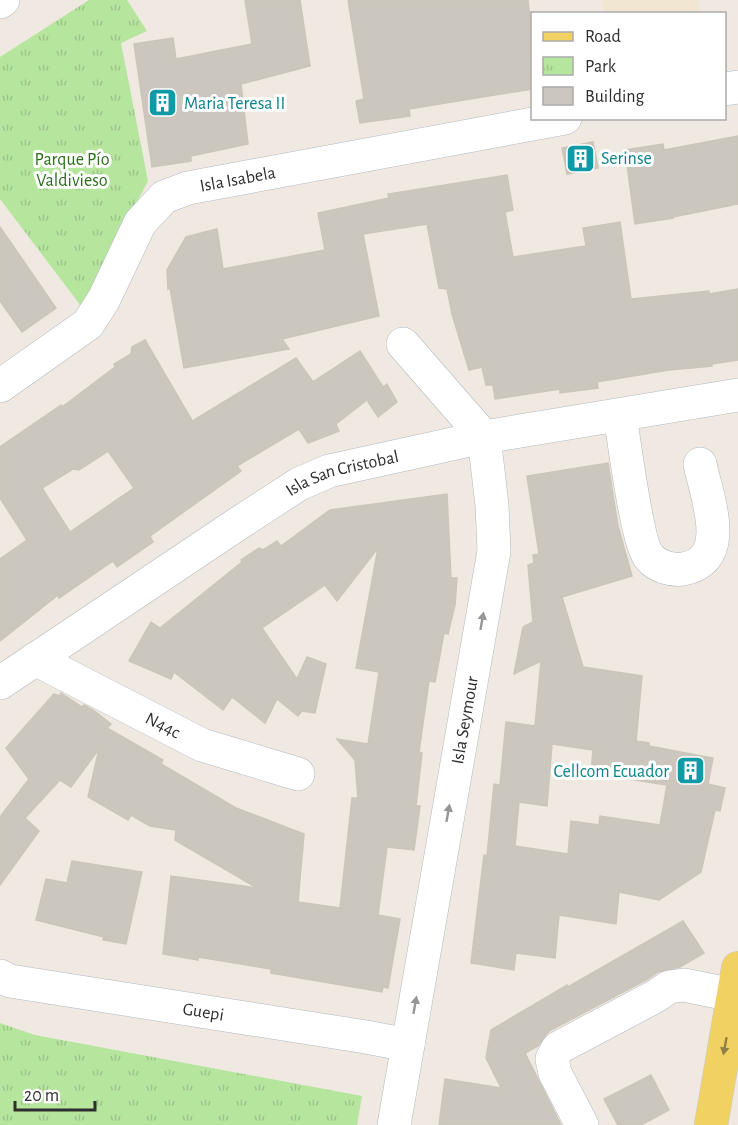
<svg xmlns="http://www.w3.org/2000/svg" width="738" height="1125" viewBox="0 0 738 1125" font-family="'Alegreya Sans',sans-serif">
<defs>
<pattern id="park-tufts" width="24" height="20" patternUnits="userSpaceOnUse" patternTransform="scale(1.5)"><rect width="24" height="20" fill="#b6e59e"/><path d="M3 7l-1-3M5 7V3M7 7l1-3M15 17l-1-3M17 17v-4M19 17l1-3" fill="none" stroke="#9dc588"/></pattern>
</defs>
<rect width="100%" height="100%" fill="#efe9e1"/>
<polygon fill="#f0e6d1" points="601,0 697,0 699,13 604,13"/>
<g fill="url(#park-tufts)">
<polygon points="89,0 127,0 147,31 121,43 148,181 81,306 0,199 0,57"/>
<polygon points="0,1023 35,1035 362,1096 357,1125 0,1125"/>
</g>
<g fill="#cbc7bf" stroke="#cbc5ba" stroke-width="1.5" fill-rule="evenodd">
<polygon points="245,0 300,0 310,66 241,84 248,144 191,156 191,161 152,167 134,44 173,38 176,59 252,44"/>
<polygon points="348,0 528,0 532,39 532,89 409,109 410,116 360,123 356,101 364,99"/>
<polygon points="738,136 738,204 673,217 673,218 635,224 625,150 663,144 664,150"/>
<polygon points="593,142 598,168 567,174 562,148"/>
<polygon points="507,175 513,210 505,212 513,257 586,246 583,228 620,222 631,299 709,291 709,294 738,289 738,360 712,364 712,366 669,370 597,382 598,388 560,393 560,389 495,399 493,385 486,385 482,367 469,370 452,314 447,289 439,288 427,224 363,234 379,316 282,339 289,349 184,368 170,288 168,289 167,270 186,237 217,229 223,269 325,250 318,213 389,198 388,194"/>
<polygon points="0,227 56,308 22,332 0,301"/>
<path d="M 145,340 L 194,424 L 194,420 L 296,358 L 313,382 L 360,351 L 383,387 L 387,384 L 397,402 L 378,417 L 367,400 L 336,424 L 339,431 L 308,443 L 299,429 L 237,466 L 241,471 L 150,536 L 153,542 L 117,567 L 113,561 L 59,598 L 58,595 L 0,641 L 0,559 L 27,540 L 0,498 L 0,447 L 61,405 L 62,407 L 115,367 L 114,364 L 131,354 L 132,347 ZM 108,451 L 134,488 L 70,532 L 42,488 L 73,469 L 79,470 Z"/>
<path d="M 608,463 L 618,526 L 632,576 L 562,597 L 583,667 L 642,676 L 636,741 L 649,743 L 649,746 L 713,758 L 708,784 L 725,788 L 720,811 L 715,810 L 701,872 L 659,900 L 619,892 L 616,924 L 559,915 L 555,958 L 516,953 L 514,970 L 471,963 L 484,855 L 487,856 L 494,784 L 500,785 L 506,722 L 535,726 L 541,661 L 514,674 L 523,627 L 533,622 L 528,565 L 534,563 L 533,555 L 539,554 L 527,476 ZM 552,744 L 593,750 L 591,773 L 667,785 L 660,825 L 600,816 L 599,825 L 571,821 L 568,854 L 515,846 L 519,802 L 547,806 Z"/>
<polygon points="447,494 451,578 457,578 455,605 448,634 444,633 435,682 429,681 419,752 422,753 416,806 420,806 414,850 387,847 378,915 400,919 388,988 383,987 382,992 271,973 271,969 198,957 198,960 163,954 171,876 257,888 175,840 176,830 150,826 131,815 128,820 88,797 99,749 71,787 60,780 25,818 39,831 0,885 0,817 29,779 6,748 54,694 59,696 61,693 82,707 84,705 93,710 111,724 107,728 163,760 161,764 236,808 304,834 298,902 340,908 352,798 358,798 355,760 337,739 368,744 379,672 356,668 378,548 337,601 325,585 262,628 297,679 307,657 326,664 315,713 302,711 298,716 277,699 265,723 232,697 223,710 174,672 171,679 129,661 151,622 160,628 242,562 241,560 259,548 263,550 277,541 281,546 330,510"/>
<polygon points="72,861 142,872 126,944 103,940 104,937 36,920 46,879 67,883"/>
<polygon points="683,921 704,953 680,967 658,972 646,980 549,1031 538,1046 525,1053 561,1125 439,1125 445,1079 501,1088 486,1058 491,1030 567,985 568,987"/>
<polygon points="651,1075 669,1110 641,1125 618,1125 604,1099"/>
</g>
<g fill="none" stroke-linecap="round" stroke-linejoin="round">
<defs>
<g id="minor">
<polyline points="0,2 3,0"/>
<polyline points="724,89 738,87"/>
<path id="s1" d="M 0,386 L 88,324 L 104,299 L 140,223 L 164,197 L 188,188 L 565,118"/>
<path d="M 620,415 C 624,439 637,545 650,558 C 657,566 672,571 683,569 C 733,560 707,498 700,464"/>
<path id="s2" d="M 35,659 L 202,745 L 298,774"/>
<path id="s3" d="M 0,683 L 239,523 L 299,484 L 329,471 L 484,437 L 738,395"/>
<path id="s4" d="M 0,976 L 10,981 L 366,1037 L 408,1045"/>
<path id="s5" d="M 394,1125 L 494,551 L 492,505 L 484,437 L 403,344"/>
<polyline points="582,1125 555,1073 552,1059 558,1048 656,996 669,987 684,985 733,995"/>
</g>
<polyline id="major" points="711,1125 738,968"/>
</defs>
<use href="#minor" stroke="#b4b7c1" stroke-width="34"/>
<use href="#major" stroke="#c9c9c9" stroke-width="34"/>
<use href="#minor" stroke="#fff" stroke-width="33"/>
<use href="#major" stroke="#f2d163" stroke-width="33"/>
</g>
<defs><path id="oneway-solid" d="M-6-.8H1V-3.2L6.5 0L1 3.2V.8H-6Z" transform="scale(1.5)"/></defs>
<g fill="#969696">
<use href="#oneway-solid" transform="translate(482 621) rotate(-80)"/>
<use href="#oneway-solid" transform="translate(448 813) rotate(-80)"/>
<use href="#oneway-solid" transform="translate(415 1005) rotate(-80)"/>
</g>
<use fill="#908048" href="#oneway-solid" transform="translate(725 1046) rotate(100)"/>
<defs>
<symbol id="building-square" viewBox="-11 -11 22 22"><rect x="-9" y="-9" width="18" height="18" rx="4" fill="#0f9aa8" stroke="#fff"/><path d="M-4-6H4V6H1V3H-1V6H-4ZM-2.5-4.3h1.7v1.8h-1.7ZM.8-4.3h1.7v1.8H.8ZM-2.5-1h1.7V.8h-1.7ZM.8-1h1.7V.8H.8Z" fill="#fff"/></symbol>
</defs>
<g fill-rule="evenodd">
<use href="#building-square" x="146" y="86" width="33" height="33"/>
<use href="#building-square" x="564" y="142" width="33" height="33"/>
<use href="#building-square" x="674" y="754" width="33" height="33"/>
</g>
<g text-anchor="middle" stroke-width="6" stroke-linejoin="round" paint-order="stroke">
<g font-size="18" fill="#0d838f" stroke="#fff" text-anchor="start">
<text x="184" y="109">Maria Teresa II</text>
<text x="601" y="164">Serinse</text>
<text x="669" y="777" text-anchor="end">Cellcom Ecuador</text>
</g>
<g font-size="18" fill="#2c6e1b" stroke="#fff">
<text x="72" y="165">Parque Pío<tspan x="72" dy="21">Valdivieso</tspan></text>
</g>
<g font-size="18" fill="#2e2e2e" stroke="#fff">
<text dy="6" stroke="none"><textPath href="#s1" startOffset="333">Isla Isabela</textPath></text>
<text dy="6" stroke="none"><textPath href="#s3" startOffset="404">Isla San Cristobal</textPath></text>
<text dy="6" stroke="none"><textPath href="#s5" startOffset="411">Isla Seymour</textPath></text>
<text dy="6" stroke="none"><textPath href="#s2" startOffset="144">N44c</textPath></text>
<text dy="6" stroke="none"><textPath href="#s4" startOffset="207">Guepi</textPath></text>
</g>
</g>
<rect x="531" y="12" width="195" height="108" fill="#ffffff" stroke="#ababab" stroke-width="1.5"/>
<rect x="543" y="32" width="30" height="9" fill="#f2d163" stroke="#ababab" stroke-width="1.5"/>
<text x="585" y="42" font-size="18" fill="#2e2e2e">Road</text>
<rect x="543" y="57" width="30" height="18" fill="url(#park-tufts)" stroke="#ababab" stroke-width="1.5"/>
<text x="585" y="72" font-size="18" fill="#2e2e2e">Park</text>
<rect x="543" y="87" width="30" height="18" fill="#cbc7bf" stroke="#ababab" stroke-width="1.5"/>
<text x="585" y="102" font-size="18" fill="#2e2e2e">Building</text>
<path d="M15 1101v9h80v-9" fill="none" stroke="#2e2e2e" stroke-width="3"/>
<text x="24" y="1101" font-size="18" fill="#2e2e2e" stroke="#ffffff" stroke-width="4.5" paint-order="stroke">20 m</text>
</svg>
